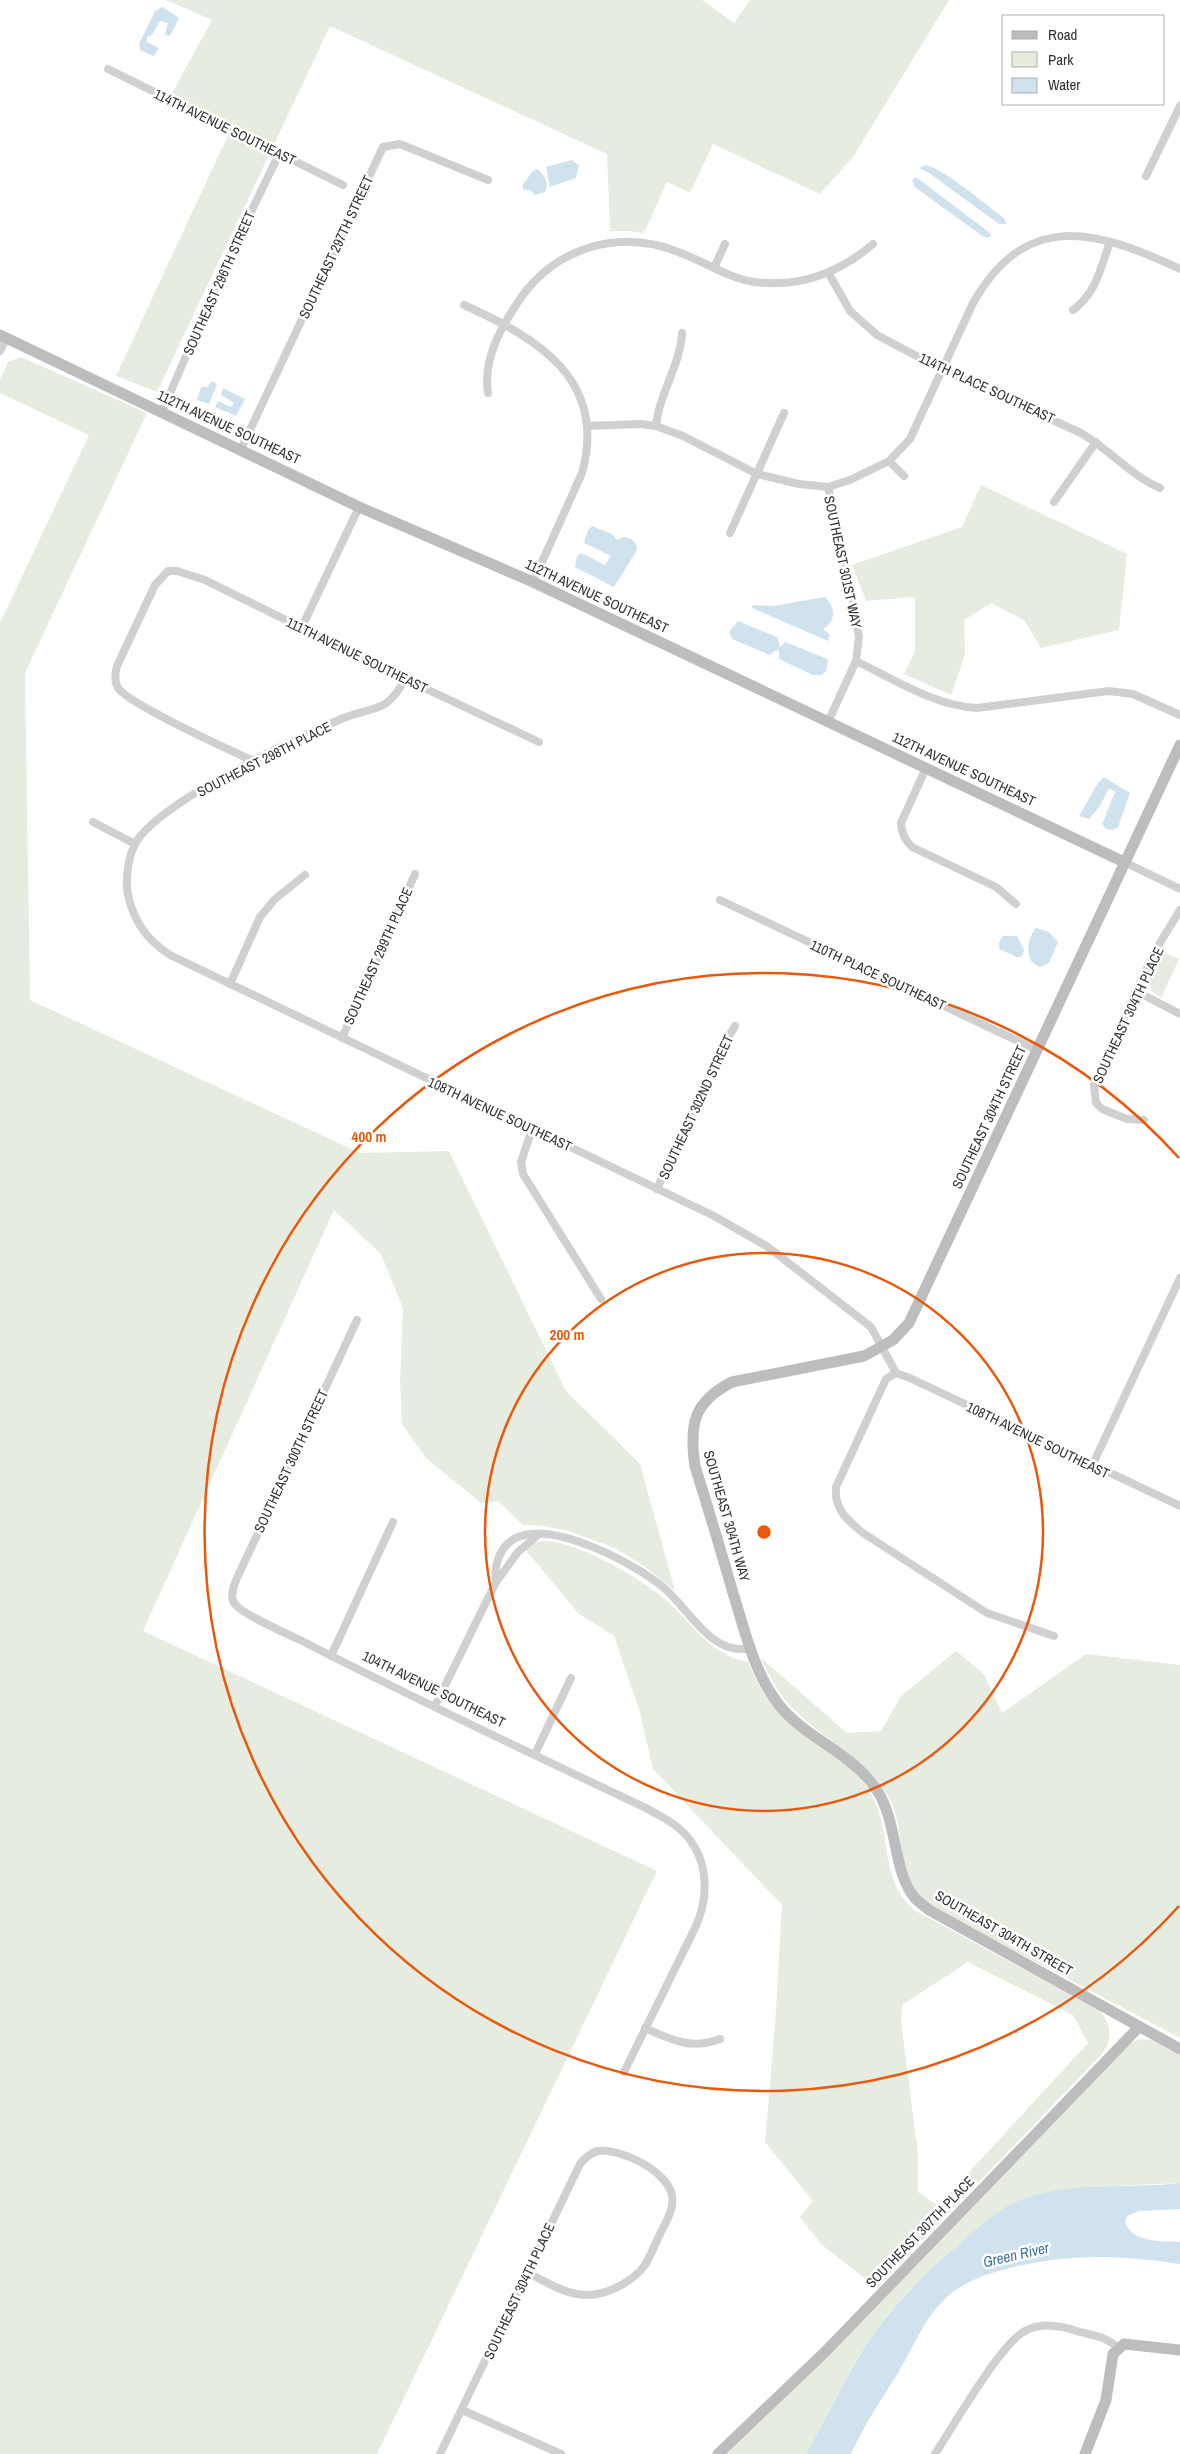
<svg xmlns="http://www.w3.org/2000/svg" width="1180" height="2454" viewBox="0 0 1180 2454" font-family="'Archivo Narrow',sans-serif">
<rect width="100%" height="100%" fill="#fff"/>
<g fill="#e6ecdf" fill-rule="evenodd">
<polygon points="166,0 702,0 734,23 750,0 949,0 853,157 820,194 713,144 690,193 667,182 644,233 629,231 610,231 607,154 330,26 157,392 116,376 228,135 166,104 212,20"/>
<polygon points="21,357 147,413 25,673 30,1000 360,1153 449,1151 566,1391 640,1464 675,1591 644,1566 615,1548 568,1531 544,1526 523,1525 498,1501 481,1503 427,1459 402,1424 400,1382 403,1308 381,1254 334,1210 143,1631 657,1871 377,2454 0,2454 0,623 89,435 0,393 0,379 8,362"/>
<polygon points="981,485 1127,554 1119,630 1041,648 1024,620 991,603 964,620 965,655 951,695 904,674 915,651 915,597 866,601 852,565 962,527"/>
<polygon points="1162,952 1179,959 1161,998 1152,991 1149,981"/>
<path d="M 543,1541 C 575,1540 642,1579 666,1600 C 693,1624 710,1655 748,1662 C 755,1678 762,1694 775,1708 C 803,1738 847,1755 869,1791 C 894,1829 877,1876 914,1910 L 1099,2010 C 1112,2023 1113,2041 1101,2055 L 877,2288 L 822,2245 L 800,2217 L 813,2201 L 765,2142 L 775,2025 L 782,1905 L 653,1769 L 639,1709 L 614,1636 L 578,1613 L 526,1550 L 533,1543 ZM 968,1962 L 1073,2015 L 1088,2043 L 938,2206 L 918,2192 L 918,2154 L 901,2021 L 902,2005 Z"/>
<path d="M 956,1651 L 984,1674 L 1002,1713 L 1086,1654 L 1180,1665 L 1180,2038 L 928,1905 C 921,1896 913,1888 909,1877 C 898,1850 903,1822 888,1796 C 867,1761 830,1743 801,1716 C 782,1700 771,1679 760,1657 L 847,1733 L 881,1731 L 901,1696 Z"/>
<polygon points="1139,2039 1152,2040 1180,2055 1180,2183 1090,2187 1046,2193 1026,2198 957,2246 906,2294 885,2318 858,2357 806,2454 723,2454 1129,2045"/>
</g>
<g fill="#cfe2ee">
<polygon points="163,7 179,18 170,36 165,35 168,23 160,21 152,35 147,37 147,42 159,48 154,56 140,50 139,44 155,11"/>
<polygon points="572,160 579,166 576,178 550,187 546,167"/>
<path d="M 925,165 C 944,168 987,206 1005,219 L 1006,224 L 999,224 L 929,173 L 919,168 Z"/>
<path d="M 537,169 C 544,174 550,184 545,192 L 535,195 L 530,190 L 524,190 L 522,186 L 532,172 Z"/>
<polygon points="916,177 990,233 991,236 987,238 982,236 915,187 912,180"/>
<polygon points="212,381 217,384 209,404 197,400 201,387 207,387"/>
<polygon points="223,388 245,399 236,416 215,407 218,401 231,407 234,403 221,395"/>
<path d="M 592,526 L 612,534 L 617,540 L 624,537 C 632,539 637,541 637,550 L 614,587 L 575,567 L 577,556 L 581,553 L 605,565 L 611,556 L 584,543 L 588,530 Z"/>
<path d="M 825,597 C 836,608 836,621 823,629 L 830,635 L 828,641 L 752,608 L 752,606 L 755,605 L 773,606 Z"/>
<polygon points="738,621 777,637 780,647 785,642 825,658 828,660 826,671 822,675 813,675 779,659 779,650 774,651 770,655 732,639 729,632"/>
<polygon points="1104,777 1130,793 1118,827 1113,830 1106,829 1102,824 1115,792 1109,788 1100,806 1089,819 1079,816 1098,783"/>
<path d="M 1036,928 L 1049,932 L 1058,942 L 1049,963 L 1040,967 C 1023,962 1027,938 1036,928 Z"/>
<polygon points="1003,936 1017,936 1024,950 1022,956 1017,957 999,949 999,942"/>
<path d="M 1180,2183 L 1180,2209 L 1139,2211 L 1127,2216 L 1125,2222 C 1131,2243 1163,2241 1180,2242 L 1180,2264 C 1120,2255 1070,2253 1010,2268 C 986,2274 961,2282 943,2301 C 921,2324 911,2352 895,2378 C 879,2403 863,2427 851,2454 L 806,2454 C 824,2422 840,2389 858,2358 C 885,2312 924,2274 964,2240 C 983,2223 1001,2206 1026,2198 C 1076,2181 1129,2189 1180,2183 Z"/>
</g>
<g fill="none" stroke-linecap="round" stroke-linejoin="round">
<g stroke="#d0d0d0" stroke-width="8">
<polyline points="108,69 343,185"/>
<polyline points="1146,176 1180,106"/>
<polyline points="714,268 725,244"/>
<path d="M 829,274 L 850,311 L 877,335 L 941,369 L 1081,433 C 1109,449 1130,475 1160,488"/>
<path d="M 464,305 C 537,338 608,379 582,473 L 533,582"/>
<path d="M 1073,310 C 1097,292 1100,269 1110,242"/>
<polyline points="0,351 6,338"/>
<path d="M 488,393 C 483,361 499,331 516,305 C 552,248 618,227 681,253 C 705,262 728,278 754,282 C 800,288 839,273 873,244"/>
<polyline points="162,412 222,272 279,154"/>
<path d="M 587,426 L 641,424 L 656,426 L 683,436 L 757,474 L 799,484 L 828,487 L 850,480 L 889,461 L 910,439 L 973,303 C 1026,209 1097,230 1180,269"/>
<path d="M 656,426 C 659,394 680,366 682,333"/>
<polyline points="241,449 383,147 400,144 488,180"/>
<polyline points="889,461 904,476"/>
<polyline points="1054,502 1096,442"/>
<polyline points="730,533 784,413"/>
<polyline points="301,629 359,507"/>
<path d="M 856,661 C 893,679 935,706 977,708 L 1109,691 L 1133,694 L 1180,715"/>
<path d="M 405,679 C 386,715 374,705 341,719 C 295,739 158,802 135,844 C 128,858 125,880 128,895 C 134,922 147,940 170,955 L 714,1216 L 768,1247 L 871,1327 L 896,1373"/>
<polyline points="828,722 856,661 859,637 849,578 828,487"/>
<path d="M 253,761 C 228,749 130,705 118,688 C 114,681 115,673 117,666 L 155,585 L 168,571 L 177,571 L 205,580 L 405,679 L 539,742"/>
<path d="M 926,768 L 901,823 C 902,834 905,840 912,847 L 996,887 L 1016,904"/>
<polyline points="93,822 135,844"/>
<polyline points="1124,862 1180,889"/>
<polyline points="720,900 1037,1050"/>
<polyline points="230,984 260,917 275,899 305,875"/>
<polyline points="1136,991 1180,1014"/>
<polyline points="342,1038 415,874"/>
<polyline points="1144,1120 1127,1119 1102,1109 1096,1103 1094,1085 1136,991 1158,946 1180,910"/>
<polyline points="532,1129 521,1162 523,1174 601,1299"/>
<polyline points="657,1189 726,1041 735,1026"/>
<path d="M 357,1320 L 237,1578 C 234,1585 229,1597 235,1604 C 243,1615 290,1635 304,1642 C 417,1700 532,1754 646,1808 C 658,1815 672,1821 682,1831 C 708,1856 710,1894 696,1926 L 624,2072"/>
<path d="M 896,1373 L 886,1379 L 836,1487 C 834,1509 847,1520 863,1533 L 987,1613 L 1054,1636"/>
<polyline points="896,1373 910,1378 1180,1506"/>
<polyline points="1092,1466 1180,1278"/>
<path d="M 496,1582 C 494,1565 499,1548 514,1539 C 550,1518 636,1564 664,1588 C 689,1609 712,1657 750,1648"/>
<polyline points="331,1656 393,1522"/>
<polyline points="435,1706 496,1582 518,1552 539,1534"/>
<polyline points="535,1754 571,1678"/>
<path d="M 645,2028 C 671,2040 692,2050 720,2039"/>
<polyline points="462,2410 561,2454"/>
<path d="M 440,2454 L 580,2164 C 585,2158 590,2153 598,2151 C 621,2148 667,2171 672,2195 C 675,2209 664,2225 658,2238 C 654,2247 650,2257 645,2265 C 631,2284 600,2299 577,2294 C 560,2291 544,2281 528,2273"/>
<path d="M 935,2454 C 953,2427 1000,2344 1025,2331 C 1042,2321 1063,2326 1080,2332 C 1095,2336 1107,2337 1118,2348"/>
</g>
<g stroke="#bdbdbd" stroke-width="11">
<polyline points="0,335 359,507 533,582 1124,862"/>
<path d="M 1180,745 L 909,1323 L 893,1340 L 864,1356 L 732,1382 C 693,1402 689,1425 695,1466 C 708,1508 721,1551 733,1593 C 745,1631 754,1673 779,1705 C 806,1739 855,1754 878,1792 C 898,1824 893,1873 915,1898 C 919,1903 925,1906 929,1910 L 1180,2049"/>
<polyline points="718,2454 825,2352 1139,2027"/>
<polyline points="1085,2454 1106,2400 1113,2354 1124,2344 1180,2350"/>
</g>
</g>
<g fill="none" stroke="#e8590c" stroke-width="2.5">
<circle cx="764" cy="1532" r="279"/>
<path d="M1179 1906A559 559 0 1 1 1179 1158"/>
</g>
<g text-anchor="middle" stroke-width="5" stroke-linejoin="round" paint-order="stroke">
<g font-size="14" fill="#333" stroke="#fff">
<text transform="translate(225 127) rotate(26)" y="5">114TH AVENUE SOUTHEAST</text>
<text transform="translate(336 247) rotate(-65)" y="5">SOUTHEAST 297TH STREET</text>
<text transform="translate(219 283) rotate(-66)" y="5">SOUTHEAST 296TH STREET</text>
<text transform="translate(987 388) rotate(25)" y="5">114TH PLACE SOUTHEAST</text>
<text transform="translate(229 427) rotate(25)" y="5">112TH AVENUE SOUTHEAST</text>
<text transform="translate(843 562) rotate(78)" y="5">SOUTHEAST 301ST WAY</text>
<text transform="translate(597 596) rotate(25)" y="5">112TH AVENUE SOUTHEAST</text>
<text transform="translate(357 655) rotate(26)" y="5">111TH AVENUE SOUTHEAST</text>
<text transform="translate(264 759) rotate(-27)" y="5">SOUTHEAST 298TH PLACE</text>
<text transform="translate(964 769) rotate(25)" y="5">112TH AVENUE SOUTHEAST</text>
<text transform="translate(378 956) rotate(-66)" y="5">SOUTHEAST 299TH PLACE</text>
<text transform="translate(878 975) rotate(25)" y="5">110TH PLACE SOUTHEAST</text>
<text transform="translate(1128 1015) rotate(-65)" y="5">SOUTHEAST 304TH PLACE</text>
<text transform="translate(696 1107) rotate(-65)" y="5">SOUTHEAST 302ND STREET</text>
<text transform="translate(500 1114) rotate(25)" y="5">108TH AVENUE SOUTHEAST</text>
<text transform="translate(989 1117) rotate(-65)" y="5">SOUTHEAST 304TH STREET</text>
<text transform="translate(1038 1440) rotate(26)" y="5">108TH AVENUE SOUTHEAST</text>
<text transform="translate(291 1461) rotate(-65)" y="5">SOUTHEAST 300TH STREET</text>
<text transform="translate(727 1516) rotate(74)" y="5">SOUTHEAST 304TH WAY</text>
<text transform="translate(434 1689) rotate(26)" y="5">104TH AVENUE SOUTHEAST</text>
<text transform="translate(1004 1933) rotate(30)" y="5">SOUTHEAST 304TH STREET</text>
<text transform="translate(920 2232) rotate(-46)" y="5">SOUTHEAST 307TH PLACE</text>
<text transform="translate(519 2291) rotate(-65)" y="5">SOUTHEAST 304TH PLACE</text>
</g>
<g font-size="15" font-style="italic" fill="#3f7597" stroke="#fff">
<text transform="translate(1016 2255) rotate(-13)" y="5">Green River</text>
</g>
</g>
<circle cx="764" cy="1532" r="8" fill="#e8590c" stroke="#fff" stroke-width="2.5"/>
<g font-size="15" text-anchor="middle" font-weight="bold" fill="#e8590c" stroke="#fff" stroke-width="5" stroke-linejoin="round" paint-order="stroke">
<text x="369" y="1142">400 m</text>
<text x="567" y="1340">200 m</text>
</g>
<rect x="1002" y="15" width="162" height="90" fill="#ffffff" stroke="#adadad"/>
<rect x="1012" y="31" width="25" height="8" fill="#bdbdbd" stroke="#adadad"/>
<text x="1048" y="40" font-size="15" fill="#333333">Road</text>
<rect x="1012" y="52" width="25" height="15" fill="#e6ecdf" stroke="#adadad"/>
<text x="1048" y="65" font-size="15" fill="#333333">Park</text>
<rect x="1012" y="78" width="25" height="15" fill="#cfe2ee" stroke="#adadad"/>
<text x="1048" y="90" font-size="15" fill="#333333">Water</text>
</svg>
